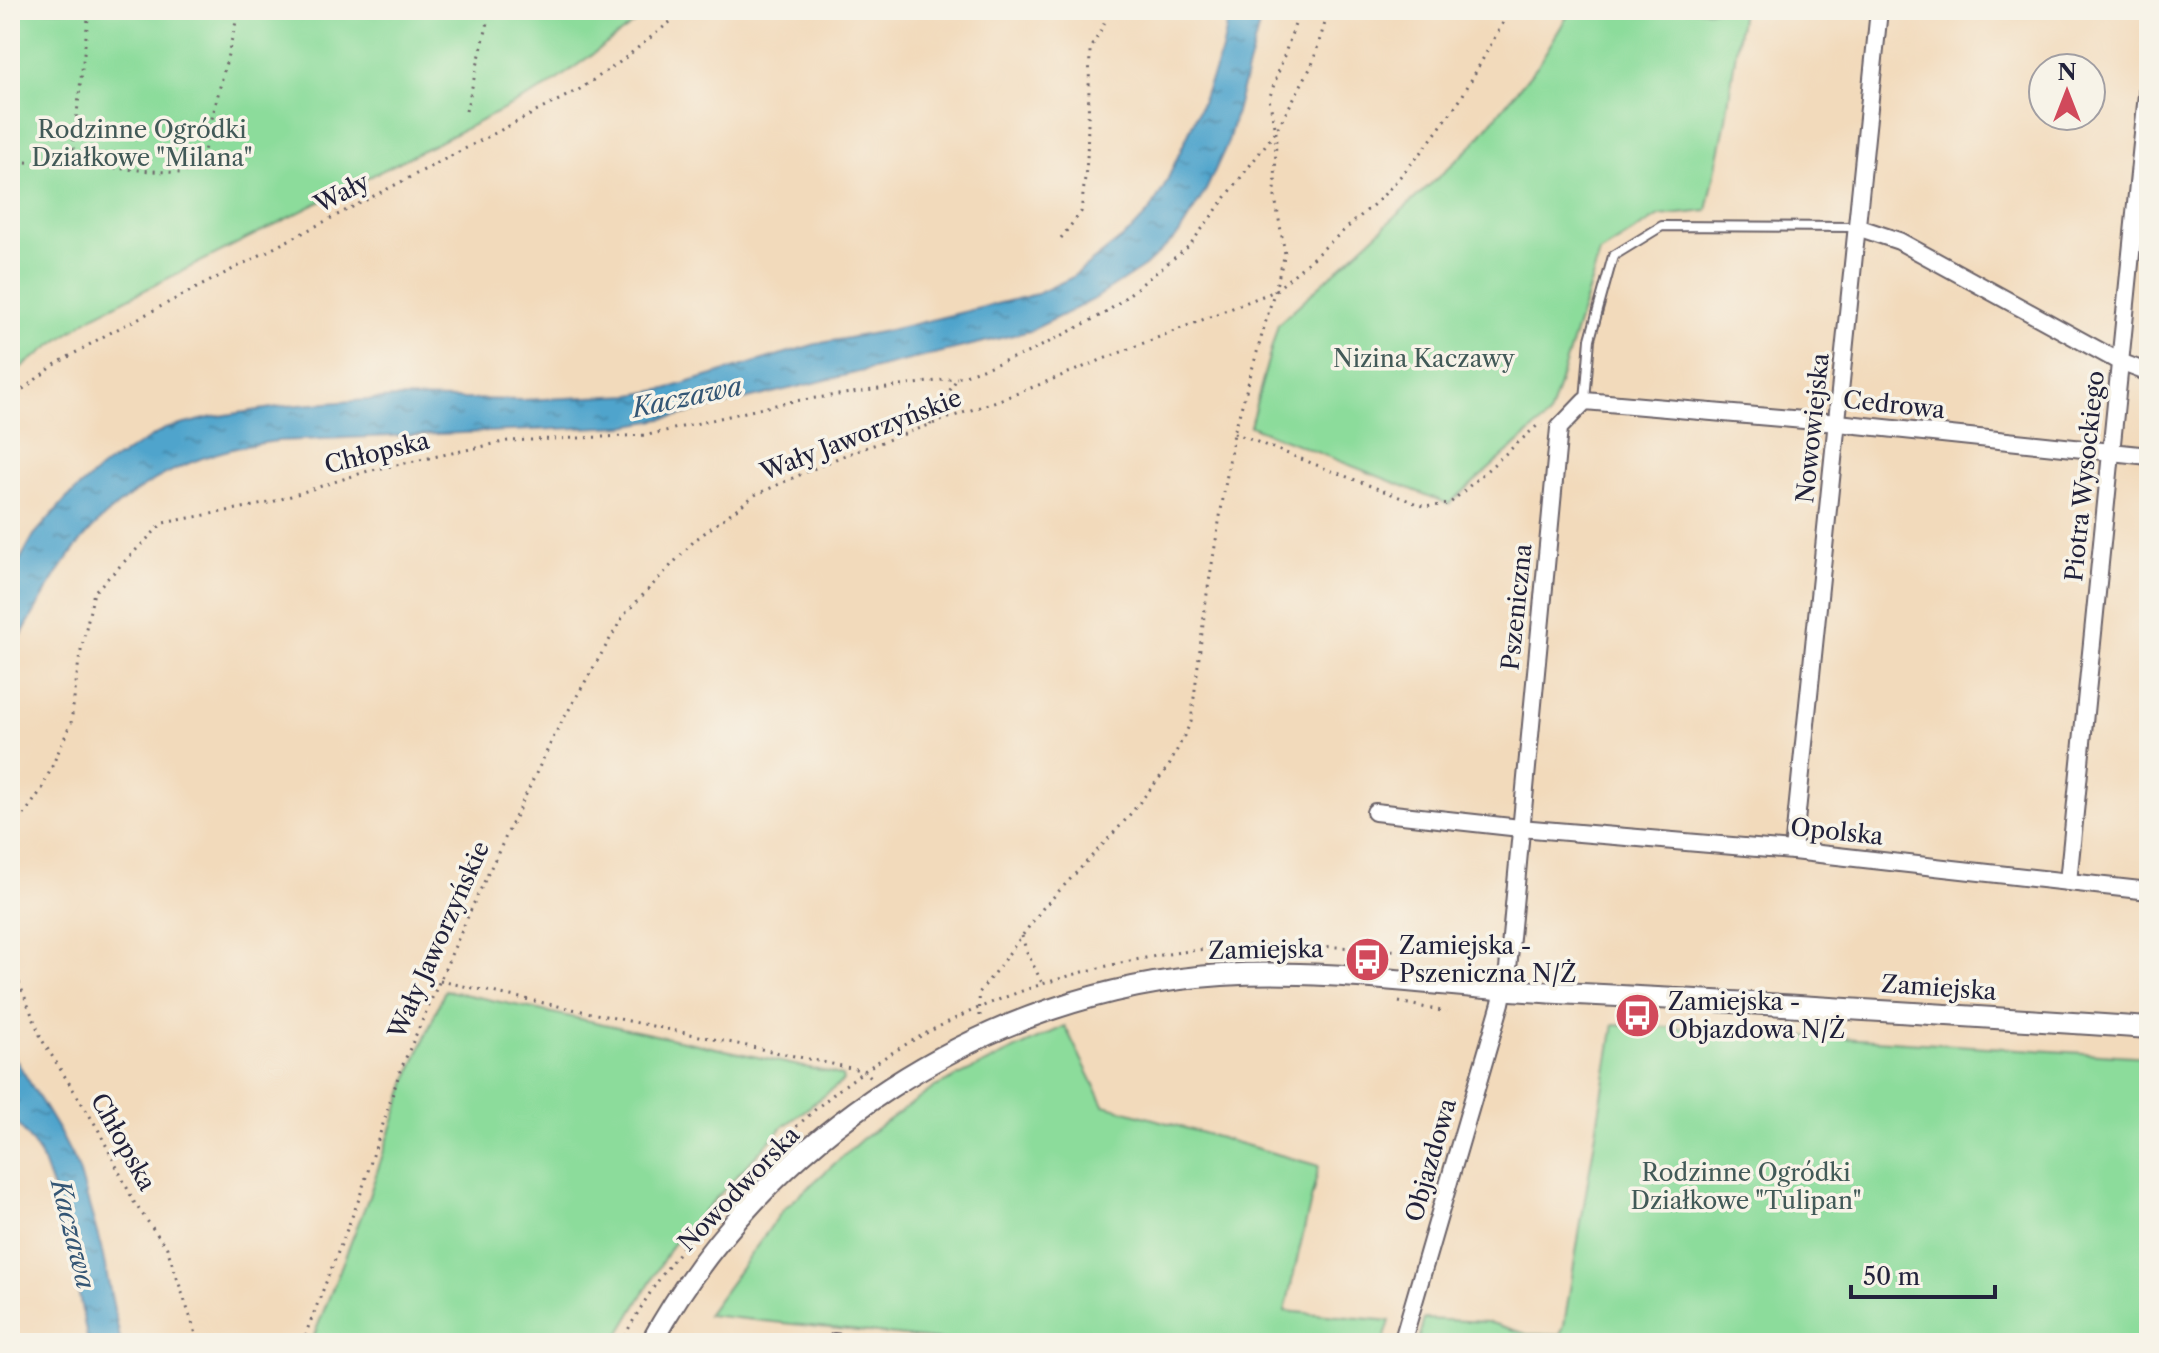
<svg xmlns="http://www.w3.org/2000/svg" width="2159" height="1353" viewBox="0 0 2159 1353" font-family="'Libre Caslon Text',serif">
<defs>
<pattern id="water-ripples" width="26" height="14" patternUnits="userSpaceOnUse" patternTransform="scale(2)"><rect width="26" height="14" fill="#50a4cc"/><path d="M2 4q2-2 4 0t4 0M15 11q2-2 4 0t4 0" fill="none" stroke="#4285a7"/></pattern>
</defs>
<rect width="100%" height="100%" fill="#f7f3e8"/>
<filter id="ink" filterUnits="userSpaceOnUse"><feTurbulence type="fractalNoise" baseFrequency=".0125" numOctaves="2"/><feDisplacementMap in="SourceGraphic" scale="16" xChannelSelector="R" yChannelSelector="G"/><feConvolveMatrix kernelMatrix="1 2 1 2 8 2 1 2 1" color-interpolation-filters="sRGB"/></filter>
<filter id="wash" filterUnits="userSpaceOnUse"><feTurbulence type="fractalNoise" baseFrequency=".006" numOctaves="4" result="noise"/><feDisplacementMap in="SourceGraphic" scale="32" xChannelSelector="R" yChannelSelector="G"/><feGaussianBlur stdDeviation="1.8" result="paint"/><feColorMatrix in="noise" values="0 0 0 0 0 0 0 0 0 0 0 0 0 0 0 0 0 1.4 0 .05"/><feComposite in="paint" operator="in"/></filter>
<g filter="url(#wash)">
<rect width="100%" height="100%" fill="#f2dabb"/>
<g fill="#8cdc9b" stroke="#577f6b" stroke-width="2">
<polygon points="10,10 653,10 546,88 93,316 10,375"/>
<polygon points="1571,10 1742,10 1725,125 1707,211 1659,216 1600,253 1549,416 1449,504 1250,426 1278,324 1471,147 1538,65"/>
<polygon points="445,990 832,1073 842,1076 843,1081 783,1127 672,1245 614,1343 311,1343 368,1199 409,1075"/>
<polygon points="1614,1024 2149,1057 2149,1343 1742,1343 1688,1338 1686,1343 1417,1343 1424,1319 1488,1322 1527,1334 1560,1335 1564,1325"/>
<polygon points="1065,1026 1104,1105 1319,1166 1285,1311 1390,1321 1383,1343 971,1343 707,1315 783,1210 862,1139 935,1087"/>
</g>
<g fill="url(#water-ripples)" stroke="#396384" stroke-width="2">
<path d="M 1230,10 L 1263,10 L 1228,142 L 1206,190 L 1179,234 L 1145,266 L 1093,300 L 1030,331 L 677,416 L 625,426 L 277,441 C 199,450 127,484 77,546 C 51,579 31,619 10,655 L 10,578 L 34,535 L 66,499 L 105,465 L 165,429 L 213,417 L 285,406 L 395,398 L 522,400 L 632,395 L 666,389 L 816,344 L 886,331 L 1037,294 L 1071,278 L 1131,231 L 1150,211 L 1164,187 L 1199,110 L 1222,51 Z"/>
<polygon points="10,1050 59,1131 79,1170 101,1247 121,1343 88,1343 74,1268 59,1206 40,1154 10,1113"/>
</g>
</g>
<g filter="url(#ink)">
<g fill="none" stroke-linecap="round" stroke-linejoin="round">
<defs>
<g id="service">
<polyline points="1585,401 1590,339 1613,256 1662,226 1857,227"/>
<polyline points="834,1338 875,1343"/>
</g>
<g id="minor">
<polyline points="1857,227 1899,241 2120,362 2149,373"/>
<polyline points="1375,812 1520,828 1793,851 2149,891"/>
<polyline points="1793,851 1879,10"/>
<polyline points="2068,882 2149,74"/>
<polyline points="1402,1343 1501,1003 1508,969 1559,428 1585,401 1838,423 2149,456"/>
</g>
<path id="tertiary" d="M 651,1343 C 763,1137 987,990 1222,975 C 1334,968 1446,988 1558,993 C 1755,1002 1952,1015 2149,1028"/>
</defs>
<use href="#service" stroke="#6b6268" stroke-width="12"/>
<use href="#minor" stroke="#6b6268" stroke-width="20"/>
<use href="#tertiary" stroke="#6b6268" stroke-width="24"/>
<g stroke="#6b6268" stroke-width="3" stroke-dasharray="2 6" stroke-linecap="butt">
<polyline points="466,111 491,10"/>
<polyline points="10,161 181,173 196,169 204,151 239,10"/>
<polyline points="71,165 89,10"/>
<polyline points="1061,238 1081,212 1087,160 1090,51 1111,10"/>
<polyline points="10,399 56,364 106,335 580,89 620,62 685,10"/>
<polyline points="930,425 957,378 1032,351 1107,312 1189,246 1276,131 1312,65 1329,10"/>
<polyline points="1234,433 1425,507 1449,504 1538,425 1542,426"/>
<polyline points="10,835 42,789 71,723 79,660 94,592 163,523 269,503 368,471 508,441 648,435 788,402 957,378"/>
<polyline points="1022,936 1026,950 1042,983"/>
<polyline points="10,960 42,1040 98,1129 135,1204 167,1248 199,1343"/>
<polyline points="440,981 865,1071 872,1078"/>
<polyline points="1399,1002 1446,1012"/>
<polyline points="980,1016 979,993 1043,908 1123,823 1169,766 1191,722 1206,600 1234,433 1285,254 1275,197 1276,131 1269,99 1300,10"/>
<polyline points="302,1343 359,1199 400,1071 473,905 556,732 624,615 695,540 755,495 840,457 1013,395 1275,291 1381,198 1421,153 1460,100 1510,10"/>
<path d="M 621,1343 C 653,1281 695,1228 743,1179 C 771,1150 800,1122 831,1096 C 933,1013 1067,966 1197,950 C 1280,940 1366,949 1450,954"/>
</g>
<use href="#service" stroke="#fff" stroke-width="8"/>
<use href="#minor" stroke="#fff" stroke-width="16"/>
<use href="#tertiary" stroke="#fff" stroke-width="20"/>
</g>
</g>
<defs>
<symbol id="bus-disc" viewBox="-11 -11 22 22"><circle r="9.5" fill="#d1495b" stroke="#f7f3e8"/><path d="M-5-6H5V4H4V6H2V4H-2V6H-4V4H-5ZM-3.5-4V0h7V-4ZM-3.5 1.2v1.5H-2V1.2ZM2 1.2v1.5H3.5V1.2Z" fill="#fff"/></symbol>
</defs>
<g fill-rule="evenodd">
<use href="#bus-disc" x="1342" y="934" width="51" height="51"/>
<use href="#bus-disc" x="1612" y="990" width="51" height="51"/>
</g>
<g text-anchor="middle" stroke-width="7" stroke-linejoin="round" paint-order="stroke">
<g font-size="24" fill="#425a58" stroke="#f7f3e8">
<text x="142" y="138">Rodzinne Ogródki<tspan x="142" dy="28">Działkowe "Milana"</tspan></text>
<text x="1424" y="367">Nizina Kaczawy</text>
<text x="1746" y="1181">Rodzinne Ogródki<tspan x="1746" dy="28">Działkowe "Tulipan"</tspan></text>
</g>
<g font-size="24" fill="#22223b" stroke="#f7f3e8">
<text transform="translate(342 193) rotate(-27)" y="8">Wały</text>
<text transform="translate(1894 405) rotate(6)" y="8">Cedrowa</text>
<text transform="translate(1813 428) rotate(-84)" y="8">Nowowiejska</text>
<text transform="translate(861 435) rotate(-21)" y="8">Wały Jaworzyńskie</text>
<text transform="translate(377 453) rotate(-14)" y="8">Chłopska</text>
<text transform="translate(2085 476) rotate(-84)" y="8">Piotra Wysockiego</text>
<text transform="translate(1517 607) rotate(-84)" y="8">Pszeniczna</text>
<text transform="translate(1837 832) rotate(6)" y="8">Opolska</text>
<text transform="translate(439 940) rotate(-66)" y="8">Wały Jaworzyńskie</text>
<text transform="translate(1266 950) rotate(-1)" y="8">Zamiejska</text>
<text transform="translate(1939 988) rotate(4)" y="8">Zamiejska</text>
<text transform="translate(123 1142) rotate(61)" y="8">Chłopska</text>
<text transform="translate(1431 1160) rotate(-74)" y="8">Objazdowa</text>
<text transform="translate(739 1189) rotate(-46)" y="8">Nowodworska</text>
</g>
<g font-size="24" fill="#22223b" stroke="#f7f3e8" text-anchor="start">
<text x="1399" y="954">Zamiejska -<tspan x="1399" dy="28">Pszeniczna N/Ż</tspan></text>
<text x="1668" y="1010">Zamiejska -<tspan x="1668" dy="28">Objazdowa N/Ż</tspan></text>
</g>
<g font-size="26" font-style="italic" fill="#345675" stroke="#f7f3e8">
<text transform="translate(687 397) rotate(-12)" y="9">Kaczawa</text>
<text transform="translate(73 1234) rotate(76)" y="9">Kaczawa</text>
</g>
</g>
<rect width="2159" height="1353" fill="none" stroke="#f7f3e8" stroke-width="40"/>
<g transform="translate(2067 92)"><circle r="38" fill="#f7f3e8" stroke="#a29fa3" stroke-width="2"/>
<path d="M0-6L14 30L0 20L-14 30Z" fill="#d1495b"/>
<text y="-12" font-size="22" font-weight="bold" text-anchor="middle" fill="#22223b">N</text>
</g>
<path d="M1851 1285v12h144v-12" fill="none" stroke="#22223b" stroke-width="4"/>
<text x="1863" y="1285" font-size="24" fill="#22223b" stroke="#f7f3e8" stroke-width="6" paint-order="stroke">50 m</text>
</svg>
